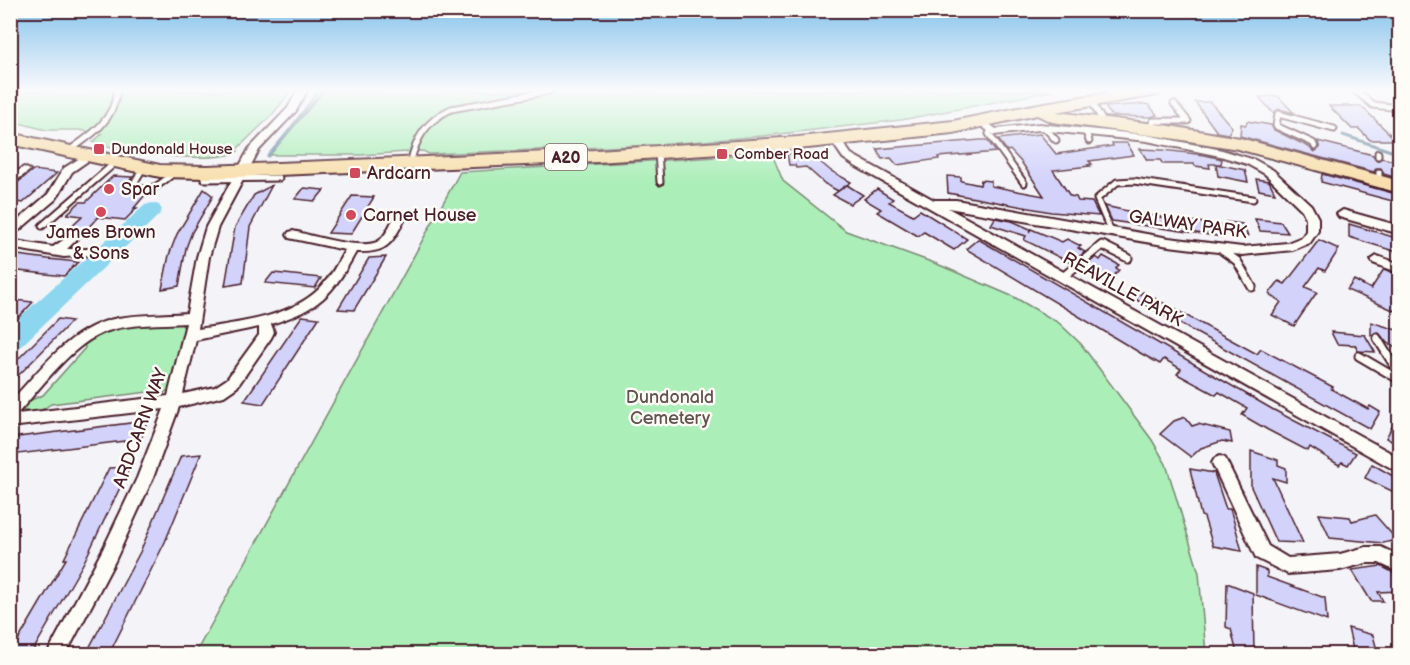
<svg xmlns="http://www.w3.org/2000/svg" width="1410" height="665" viewBox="0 0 1410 665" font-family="'Balsamiq Sans',sans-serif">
<rect width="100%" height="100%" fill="#f4f4f8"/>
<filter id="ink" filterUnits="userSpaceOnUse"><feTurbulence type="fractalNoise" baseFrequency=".0167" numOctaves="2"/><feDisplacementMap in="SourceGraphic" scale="12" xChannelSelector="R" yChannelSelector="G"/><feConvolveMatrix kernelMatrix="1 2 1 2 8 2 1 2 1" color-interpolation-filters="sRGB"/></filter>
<g filter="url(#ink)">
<g fill="#abeeb8" stroke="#7a8672" stroke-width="1.5">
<path d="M 10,91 L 291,91 L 272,115 L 236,150 L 238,151 C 221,162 161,156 139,153 C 124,151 108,146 93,142 L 102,134 L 79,130 L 46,130 L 11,121 Z"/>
<polygon points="318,91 1052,91 901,120 762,136 656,145 429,154 423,151 360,155 270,155"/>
<polygon points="772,154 783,181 846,231 937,264 1014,297 1059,323 1081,344 1152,440 1166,464 1199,573 1206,654 195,654 460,172"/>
<path d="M 175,322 L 181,324 L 185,329 L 171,385 C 166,394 160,396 151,400 L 148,392 L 51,404 C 41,411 35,415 23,410 L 24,403 L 43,395 L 85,348 L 84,341 L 111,327 Z"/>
</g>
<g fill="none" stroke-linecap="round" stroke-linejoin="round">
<g stroke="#728da1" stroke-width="3">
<polyline points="1343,135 1400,154"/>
<polyline points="268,156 323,91"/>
</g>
<polygon fill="#8dd6ef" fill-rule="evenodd" points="152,203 159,205 162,210 159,215 19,348 10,350 10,326 145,205"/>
</g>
<g fill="#d2d2fb" stroke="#4a1f2b" stroke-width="1.5">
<polygon points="1278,96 1294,113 1279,109 1273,113 1259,97"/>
<polygon points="1195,102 1210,102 1232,127 1228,134 1217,132"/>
<polygon points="1145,104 1149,105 1157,115 1151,117 1112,116 1105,107"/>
<polygon points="1329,106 1361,106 1396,140 1370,140 1359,129 1352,129"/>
<polygon points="1247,121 1271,125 1274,130 1309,147 1314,152 1320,148 1318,141 1373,155 1377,161 1382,158 1400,162 1400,179 1384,174 1381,168 1376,168 1374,172 1240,136 1241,124 1246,125"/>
<polygon points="1040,134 1056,154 1113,146 1112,143 1127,143 1134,155 1089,161 1092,164 1088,165 1090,166 1053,170 1070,196 1076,197 1078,201 1092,202 1099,216 1051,212 948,193 947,176 961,177 961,181 980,185 981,180 991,181 991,186 1044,196 1022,163 1010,150 1007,151 998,139"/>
<polygon points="980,140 987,140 996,152 938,157 939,159 897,165 891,158 882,159 877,149"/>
<polygon points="1140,149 1163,150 1205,155 1222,159 1221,164 1209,164 1210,168 1195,166 1194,164 1163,164 1160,160 1147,160"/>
<polygon points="799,153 800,156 812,155 831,171 851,182 838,191 825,184 806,167 796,168 795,165 789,165 787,154"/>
<polygon points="1216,164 1245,170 1248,182 1218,176"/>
<polygon points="33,170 57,173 23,203 10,201 10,189"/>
<polygon points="1322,174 1400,195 1400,203 1321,182"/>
<polygon points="113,176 132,177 127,186 128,190 146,194 134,208 137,208 125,220 98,217 84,232 67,230 82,216 67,214 80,202 86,202"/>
<polygon points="1256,179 1269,181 1275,193 1259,190"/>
<polygon points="272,185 250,227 243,283 225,286 235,227 254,195"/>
<polygon points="847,185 863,195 850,204 833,195"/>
<polygon points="304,188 324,190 315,201 295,199"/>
<polygon points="204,189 213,196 192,232 186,248 179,286 162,289 169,255 177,234"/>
<polygon points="877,189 893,199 889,202 913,215 920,210 967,239 954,250 924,232 918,236 877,212 881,209 864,199"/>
<polygon points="352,196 374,197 351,234 328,233"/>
<polygon points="1105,206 1145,215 1219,225 1224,237 1112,221"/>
<polygon points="995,218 1012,221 1030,229 1029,232 1031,229 1062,242 1067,239 1081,246 1078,248 1085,252 1071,263 1024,240 1026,236 991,225"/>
<polygon points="1255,219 1281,222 1288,233 1260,231"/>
<polygon points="1226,222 1242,224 1248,236 1232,234"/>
<polygon points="1349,224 1400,239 1400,253 1349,237"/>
<polygon points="978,239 1272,409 1356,453 1348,465 1342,462 1339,465 1310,447 1308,451 1268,430 1242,415 1247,408 1219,392 1216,395 1177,374 1181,369 1164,359 1160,364 1142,354 966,249"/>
<polygon points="1319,240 1339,249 1325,271 1319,268 1305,287 1317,292 1294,326 1272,315 1281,302 1269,294 1279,281 1285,284"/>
<polygon points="10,254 48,259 78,262 64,276 10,270"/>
<polygon points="1103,256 1119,265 1116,268 1119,270 1108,282 1083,268 1096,257 1100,260"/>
<polygon points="386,257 354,310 338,309 369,258"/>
<polygon points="1384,269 1400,276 1400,313 1347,290 1354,280 1371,289"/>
<polygon points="273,273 285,274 321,278 315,288 265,283"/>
<polygon points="1143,292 1257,354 1261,349 1333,387 1331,389 1368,409 1370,406 1380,412 1370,429 1135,299"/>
<polygon points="14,300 33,302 18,318 10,317 10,304"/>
<polygon points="302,316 319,318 263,404 244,401"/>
<polygon points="58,319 72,321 10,384 10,367"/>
<polygon points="1371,322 1400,331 1400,349 1387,343 1379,333 1371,335"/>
<polygon points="1331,332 1365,335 1375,352 1358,351 1355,345 1337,344"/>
<polygon points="1400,412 1400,446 1386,438"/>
<polygon points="1185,417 1192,426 1198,424 1230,432 1232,443 1222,441 1201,448 1191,457 1160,434 1174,421"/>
<polygon points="147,421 141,439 10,455 10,438"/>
<polygon points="1251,451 1278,460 1278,465 1286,468 1286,482 1273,478 1303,543 1276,542 1251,487"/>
<polygon points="201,454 165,542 109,654 86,654 140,552 181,456"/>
<polygon points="1372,464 1400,480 1400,495 1365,478"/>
<polygon points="130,467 84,562 31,654 10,654 66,559 64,559 109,468"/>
<polygon points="1190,469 1214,473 1226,509 1230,509 1234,522 1242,551 1213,546 1204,517 1201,516"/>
<polygon points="1319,514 1350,517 1352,521 1375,515 1397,540 1383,543 1330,538"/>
<polygon points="1381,566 1392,572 1400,583 1400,591 1378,592 1383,601 1371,601 1352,570"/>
<polygon points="1256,567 1267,571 1267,577 1325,598 1327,621 1256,595"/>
<polygon points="1227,583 1253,593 1254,654 1237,654 1231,629 1226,627"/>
<polygon points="1348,628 1373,635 1378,654 1354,654"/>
</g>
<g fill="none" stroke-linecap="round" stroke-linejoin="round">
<defs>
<g id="lane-far1">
<polyline points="1356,91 1373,105 1400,108"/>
<polyline points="1095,99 1094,106 1104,123"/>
<polyline points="1045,128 1056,140"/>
<polyline points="1153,129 1153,121 1188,121 1174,104"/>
<polyline points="990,131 989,134 1024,183"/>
<polyline points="1086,132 1089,141"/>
<polyline points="1315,147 1313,143 1276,126 1278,114 1334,129"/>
<path d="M 67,152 C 90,136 114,121 117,91"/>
<polyline points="658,152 660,182"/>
<polyline points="1378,153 1378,156"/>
<path d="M 410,164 C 416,138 426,121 451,109 L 550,91"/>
<path d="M 143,168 L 132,187 C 152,194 160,184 175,172"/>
<polyline points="1379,172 1379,181"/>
<polyline points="204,179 279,178"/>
<polyline points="42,226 116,162"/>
<polyline points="1111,232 1097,199 1117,182 1134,181 1253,199"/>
</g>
<g id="lane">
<polyline points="1223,251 1237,261 1252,287"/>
<polyline points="1064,276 1102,245 1128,258"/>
<polyline points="1377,338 1400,375"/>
<polyline points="1359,356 1400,380"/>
</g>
<g id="street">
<path d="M 297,91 L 307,91 L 296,111 L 259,150 L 218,227 L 209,257 L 198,329 C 237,323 289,318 319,289 C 330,278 337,264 345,250 L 289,238 L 287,235 L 289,232 L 293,231 C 311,235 365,252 380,240 C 387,234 390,224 395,216 L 399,215 L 405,219 C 391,244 388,253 356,252 C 332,295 320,309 271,324 L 274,332 L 271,338 L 237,387 L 224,396 L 179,407 L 153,478 L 115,561 L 66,654 L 47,654 L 103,549 L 137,478 L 164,409 L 10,427 L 10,402 C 42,368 70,327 118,318 C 141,314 164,315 187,313 L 197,257 L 206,227 L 249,149 L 288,108 ZM 186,323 L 168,396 L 17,414 C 41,388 73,342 108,331 C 133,323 160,325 186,323 ZM 259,327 L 259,335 L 227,379 L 215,387 L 183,394 L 196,340 Z"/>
<polygon points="981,118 996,129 1039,124 1147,135 1222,150 1255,160 1273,170 1311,205 1318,218 1318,231 1310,243 1293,250 1242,255 1169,246 948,208 1400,458 1400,473 855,166 843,158 830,139 831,137 839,137 851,154 934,200 956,200 1169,238 1242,247 1287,243 1302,237 1306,231 1306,218 1302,210 1265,174 1247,164 1220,156 1147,141 1039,130 994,135 977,123 976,121"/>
<polygon points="88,153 93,156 92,158 72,172 56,199 10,238 10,227 48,194 64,168"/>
<polygon points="24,167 30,170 28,172 10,185 10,176"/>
<polygon points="1343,210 1400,226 1400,234 1339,217 1337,214"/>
<polygon points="72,234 78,238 67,249 92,249 94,252 92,255 64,257 10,248 10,240 53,247"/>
<polygon points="1377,256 1400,264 1400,273 1373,263 1371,260"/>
<polygon points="1220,456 1225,458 1268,546 1288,558 1340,554 1366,547 1381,547 1400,556 1400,573 1379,563 1366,563 1340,570 1288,574 1256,558 1212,463 1215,458"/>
</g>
<polygon id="highway" points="1118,91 1161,91 1158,95 1056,112 1164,125 1240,138 1400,181 1400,193 1238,149 1164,137 1052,122 1037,115 953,133 798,149 597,162 207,178 160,177 10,144 10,133 160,165 207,166 597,150 798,137 953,121 1038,104"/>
</defs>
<use href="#lane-far1" stroke="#4a1f2b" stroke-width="9"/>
<use href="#lane" stroke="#4a1f2b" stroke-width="11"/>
<use href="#street" stroke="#4a1f2b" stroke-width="4"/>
<use href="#highway" stroke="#4a1f2b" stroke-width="4"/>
<use href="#lane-far1" stroke="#fdfcf7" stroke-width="5"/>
<use href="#lane" stroke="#fdfcf7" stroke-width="7"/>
<use href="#street" fill="#fdfcf7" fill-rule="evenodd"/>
<use href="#highway" fill="#f8deab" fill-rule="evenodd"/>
</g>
</g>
<linearGradient id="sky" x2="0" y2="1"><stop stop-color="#83c2eb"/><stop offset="0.49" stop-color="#fafafc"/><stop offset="1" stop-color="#fafafc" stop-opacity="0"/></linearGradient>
<rect width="1410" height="184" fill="url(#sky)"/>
<g fill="#d1495b" stroke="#fdfcf7" stroke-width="2">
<rect x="93" y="143" width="12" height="12" rx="3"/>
<rect x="716" y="148" width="12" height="12" rx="3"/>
<rect x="349" y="167" width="12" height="12" rx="3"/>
<circle cx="109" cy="189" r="6"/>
<circle cx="101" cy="212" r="6"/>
<circle cx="351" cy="215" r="6"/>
</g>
<g text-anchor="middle" stroke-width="5" stroke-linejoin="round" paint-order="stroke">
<g font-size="15" fill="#4a1f2b" stroke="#fdfcf7" text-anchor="start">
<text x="111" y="154">Dundonald House</text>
<text x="734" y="159">Comber Road</text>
</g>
<rect fill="#fdfcf7" stroke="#806168" stroke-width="1.5" x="545" y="144" width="42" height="26" rx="4.5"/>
<g font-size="16" font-weight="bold" fill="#4a1f2b">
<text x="566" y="163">A20</text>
</g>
<g font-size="18" fill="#4a1f2b" stroke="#fdfcf7" text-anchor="start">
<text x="367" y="179">Ardcarn</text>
<text x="121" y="195">Spar</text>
<text x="363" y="221">Carnet House</text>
<text x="101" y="238" text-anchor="middle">James Brown<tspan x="101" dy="21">&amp; Sons</tspan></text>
</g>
<g font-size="18" fill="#4a1f2b" stroke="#fdfcf7">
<text transform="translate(1188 224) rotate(8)" y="6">GALWAY PARK</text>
<text transform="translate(1123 289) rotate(29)" y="6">REAVILLE PARK</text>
<text transform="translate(140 428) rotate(-70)" y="6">ARDCARN WAY</text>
</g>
<g font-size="18" fill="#62534e" stroke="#fdfcf7">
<text x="670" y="403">Dundonald<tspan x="670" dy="21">Cemetery</tspan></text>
</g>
</g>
<rect width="1410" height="665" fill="none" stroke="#fdfcf7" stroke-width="36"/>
<rect x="18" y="18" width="1374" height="629" fill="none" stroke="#4a1f2b" stroke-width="2" filter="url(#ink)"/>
</svg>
